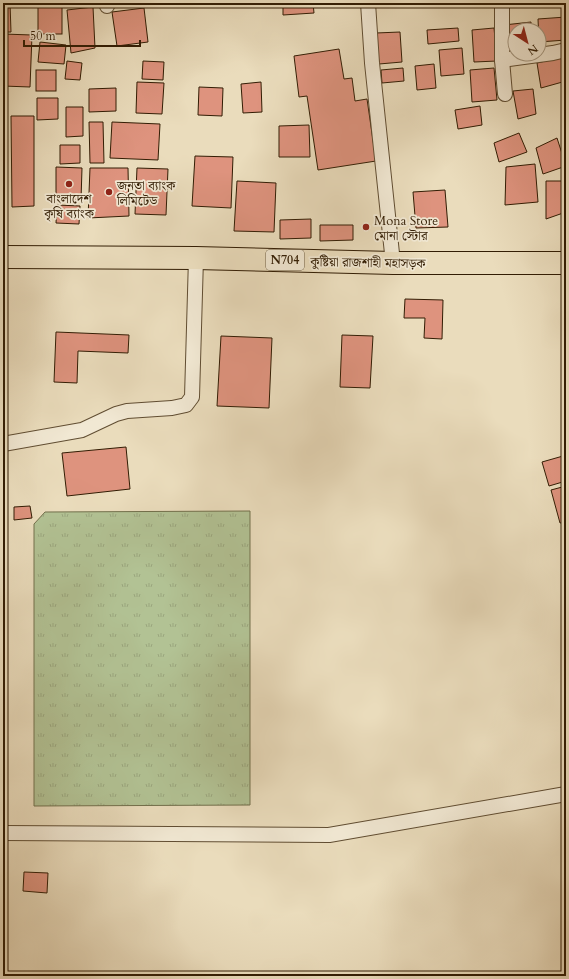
<svg xmlns="http://www.w3.org/2000/svg" width="569" height="979" viewBox="0 0 569 979" font-family="Cardo,'Noto Serif Bengali',serif">
<defs>
<pattern id="park-tufts" width="24" height="20" patternUnits="userSpaceOnUse"><rect width="24" height="20" fill="#b2c294"/><path d="M3 7l-1-3M5 7V3M7 7l1-3M15 17l-1-3M17 17v-4M19 17l1-3" fill="none" stroke="#9aa67e"/></pattern>
</defs>
<rect width="100%" height="100%" fill="#eadcbc"/>
<filter id="stains"><feTurbulence type="fractalNoise" baseFrequency=".005" numOctaves="4"/><feColorMatrix values="0 0 0 0 .2 0 0 0 0 .09 0 0 0 0 .02 0 0 0 .5 -.17"/></filter>
<radialGradient id="worn" r=".72"><stop offset=".6" stop-color="#630" stop-opacity="0"/><stop offset="1" stop-color="#630" stop-opacity=".3"/></radialGradient>
<polygon fill="url(#park-tufts)" stroke="#72704c" points="250,511 250,805 34,806 34,524 45,512"/>
<g fill="#de937e" stroke="#321d04">
<polygon points="3,3 10,3 11,32 3,32"/>
<polygon points="283,3 313,3 314,13 283,15"/>
<rect x="38" y="6" width="24" height="28"/>
<polygon points="93,7 95,48 71,53 67,10"/>
<polygon points="144,8 148,42 117,46 112,12"/>
<polygon points="566,17 566,40 539,42 538,19"/>
<polygon points="531,22 531,30 515,30 515,48 506,48 504,25"/>
<polygon points="458,28 459,41 428,44 427,30"/>
<polygon points="494,28 497,61 474,62 472,30"/>
<polygon points="400,32 402,62 379,64 376,33"/>
<polygon points="3,34 32,35 30,87 3,86"/>
<polygon points="40,42 66,45 64,64 38,62"/>
<polygon points="462,48 464,74 441,76 439,50"/>
<polygon points="339,49 344,79 352,78 355,101 367,99 376,161 318,170 307,96 299,97 294,56"/>
<polygon points="566,56 566,81 541,88 537,63"/>
<polygon points="67,61 82,63 80,80 65,79"/>
<polygon points="143,61 164,62 163,80 142,79"/>
<polygon points="434,64 436,88 417,90 415,66"/>
<polygon points="403,68 404,81 382,83 381,70"/>
<polygon points="494,68 497,100 472,102 470,70"/>
<rect x="36" y="70" width="20" height="21"/>
<polygon points="137,82 164,83 162,114 136,113"/>
<polygon points="261,82 262,112 243,113 241,84"/>
<polygon points="199,87 223,88 222,116 198,115"/>
<polygon points="116,88 116,111 89,112 89,89"/>
<polygon points="533,89 536,114 518,119 513,91"/>
<polygon points="37,98 58,98 58,119 37,120"/>
<polygon points="480,106 482,125 458,129 455,110"/>
<polygon points="66,107 83,107 83,136 66,137"/>
<polygon points="11,116 34,116 34,206 12,207"/>
<polygon points="89,122 103,122 104,163 90,163"/>
<polygon points="112,122 160,124 158,160 110,158"/>
<polygon points="309,125 310,157 279,157 279,126"/>
<polygon points="519,133 527,152 499,162 494,143"/>
<polygon points="557,138 566,166 543,174 536,148"/>
<polygon points="60,145 80,145 80,163 60,164"/>
<polygon points="195,156 233,157 231,208 192,206"/>
<polygon points="535,164 538,202 505,205 506,167"/>
<polygon points="56,167 82,168 81,200 56,201"/>
<polygon points="90,168 128,168 129,216 88,218"/>
<polygon points="137,168 168,169 166,215 135,214"/>
<polygon points="237,181 276,183 274,232 234,231"/>
<polygon points="546,181 566,181 566,212 546,219"/>
<polygon points="445,190 448,227 416,228 413,192"/>
<polygon points="57,205 80,206 79,224 56,223"/>
<polygon points="311,219 311,238 280,239 280,220"/>
<polygon points="320,225 353,225 353,240 320,241"/>
<polygon points="405,299 443,300 442,339 424,338 425,318 404,318"/>
<polygon points="56,332 129,335 128,353 78,351 77,383 54,382"/>
<polygon points="342,335 373,336 370,388 340,387"/>
<polygon points="221,336 272,338 269,408 217,406"/>
<polygon points="126,447 130,489 67,496 62,453"/>
<polygon points="563,456 566,467 566,481 549,486 542,462"/>
<polygon points="566,486 566,522 560,523 551,490"/>
<polygon points="30,506 32,518 14,520 14,507"/>
<polygon points="24,872 48,873 47,893 23,891"/>
</g>
<g fill="none" stroke-linecap="round" stroke-linejoin="round">
<defs>
<g id="minor">
<polyline points="107,3 107,6"/>
<polyline points="368,3 372,63 393,263"/>
<polyline points="502,3 502,60 505,94"/>
<polyline points="502,60 553,53 566,50"/>
<polyline points="3,444 82,430 116,414 127,411 172,408 186,405 192,397 196,258"/>
<polyline points="3,833 329,835 566,794"/>
</g>
<polyline id="trunk" points="3,257 196,258 393,263 566,263"/>
</defs>
<use href="#minor" stroke="#604d32" stroke-width="16"/>
<use href="#trunk" stroke="#321d04" stroke-width="24"/>
<use href="#minor" stroke="#f1e8d3" stroke-width="14"/>
<use href="#trunk" stroke="#eadcbc" stroke-width="22"/>
</g>
<g fill="#8f2418" stroke="#f1e8d3" stroke-width="1.5">
<circle cx="69" cy="184" r="4"/>
<circle cx="109" cy="192" r="4"/>
<circle cx="366" cy="227" r="4"/>
</g>
<g text-anchor="middle" stroke-width="3.5" stroke-linejoin="round" paint-order="stroke">
<rect fill="#f1e8d3" stroke="#6b5a42" stroke-width="1" x="266" y="250" width="38" height="20" rx="3"/>
<g font-size="12" font-weight="bold" fill="#321d04">
<text x="285" y="264">N704</text>
</g>
<g font-size="13" fill="#321d04" stroke="#f1e8d3" text-anchor="start">
<text x="117" y="190">জনতা ব্যাংক<tspan x="117" dy="15">লিমিটেড</tspan></text>
<text x="69" y="203" text-anchor="middle">বাংলাদেশ<tspan x="69" dy="15">কৃষি ব্যাংক</tspan></text>
<text x="374" y="225">Mona Store<tspan x="374" dy="15">মোনা স্টোর</tspan></text>
</g>
<g font-size="13" fill="#321d04" stroke="#f1e8d3">
<text transform="translate(368 262) rotate(1)" y="5">কুষ্টিয়া রাজশাহী মহাসড়ক</text>
</g>
</g>
<rect width="569" height="979" fill="none" stroke="#eadcbc" stroke-width="16"/>
<rect x="4" y="4" width="561" height="971" fill="none" stroke="#321d04" stroke-width="2"/>
<rect x="8" y="8" width="553" height="963" fill="none" stroke="#321d04"/>
<g transform="translate(527 42) rotate(144)"><circle r="19" fill="#f1e8d3" stroke="#a59780"/>
<path d="M0-3L7 15L0 10L-7 15Z" fill="#8f2418"/>
<text y="-6" font-size="11" font-weight="bold" text-anchor="middle" fill="#321d04">N</text>
</g>
<path d="M24 40v6h116v-6" fill="none" stroke="#321d04" stroke-width="2"/>
<text x="30" y="40" font-size="12" fill="#321d04" stroke="#f1e8d3" stroke-width="3" paint-order="stroke">50 m</text>
<rect width="100%" height="100%" filter="url(#stains)"/>
<rect width="100%" height="100%" fill="url(#worn)"/>
</svg>
